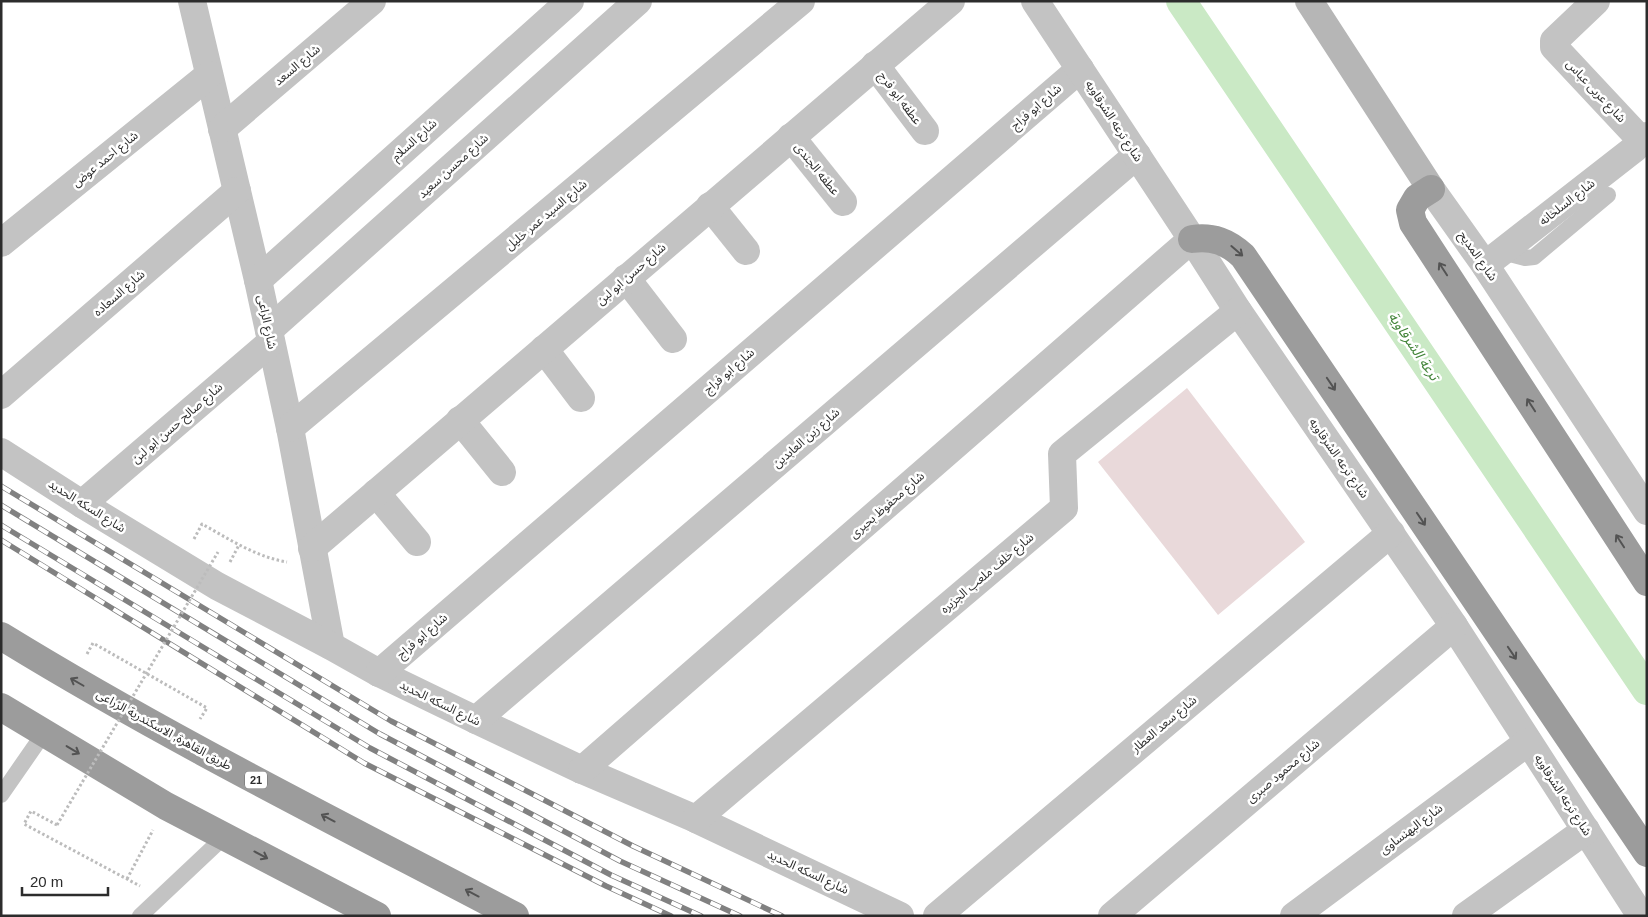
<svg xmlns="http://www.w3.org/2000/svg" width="1648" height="917" viewBox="0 0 1648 917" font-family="Arial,'Noto Sans Arabic',sans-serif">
<rect width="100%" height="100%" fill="#fff"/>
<polygon fill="#e9d9da" points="1187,388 1305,542 1218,615 1098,462"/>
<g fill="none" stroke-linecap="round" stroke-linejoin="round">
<polyline stroke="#cae9c5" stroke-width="30" points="1181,1 1647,690"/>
<g stroke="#bcbcbc" stroke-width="3" stroke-dasharray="2.5 2.5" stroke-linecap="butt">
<path d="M 194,539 L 202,524 C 229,539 256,557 287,562"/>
<polyline points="230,562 239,545"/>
<polyline points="87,654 93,643 207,708 200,719"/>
<polyline points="57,825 31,811 24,824 140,886"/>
<polyline points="127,879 153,830"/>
</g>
<g stroke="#c3c3c3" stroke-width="16">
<polyline points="1502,252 1525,258 1534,257 1608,195"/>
<polyline points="1,795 44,733"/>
<polyline points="140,916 225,836"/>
</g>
<g stroke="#c3c3c3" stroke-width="28">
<polyline points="192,1 258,280 290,428 331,646"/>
<polyline points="1596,1 1554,41 1554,47 1642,141"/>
<polyline points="875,65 925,131"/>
<polyline points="222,129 372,1"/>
<polyline points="791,137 843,202"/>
<polyline points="1431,189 1485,265 1647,511"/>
<polyline points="710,206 746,251"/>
<polyline points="1,243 209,75"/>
<polyline points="1485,265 1634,149 1647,136"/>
<polyline points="626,278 673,339"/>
<polyline points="258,280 570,1"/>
<polyline points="269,330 638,1"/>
<polyline points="544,349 581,398"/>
<polyline points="1,395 237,191"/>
<polyline points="460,420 502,472"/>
<polyline points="290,428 801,1"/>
<polyline points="1,452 82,504 217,586 331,646 379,673 476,720 582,770 696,819 900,916"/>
<polyline points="376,493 417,542"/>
<polyline points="82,504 271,342"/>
<polyline points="312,548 951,1"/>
<polyline points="379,673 1080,69"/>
<polyline points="476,720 1137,155"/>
<polyline points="582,770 1192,239 1238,311 1454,626 1641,916"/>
<polyline points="696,819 1064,508 1062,454 1238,311"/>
<polyline points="937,916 1391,533"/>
<polyline points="1112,916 1454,626"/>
<polyline points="1294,916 1528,742"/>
<polyline points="1466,916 1586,830"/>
</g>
<polyline stroke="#c3c3c3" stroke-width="28" points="1035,1 1192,239"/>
<polyline stroke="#b6b6b6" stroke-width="28" points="1309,1 1431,189"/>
<g stroke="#9c9c9c" stroke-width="28">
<polyline points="1431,189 1417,198 1410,210 1413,223 1647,582"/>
<path d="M 1192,239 C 1213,236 1228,242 1243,256 L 1647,853"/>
<path d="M 1,636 C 167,738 342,825 515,916"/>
<polyline points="1,707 166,806 377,916"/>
</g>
<defs>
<g id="rail">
<polyline points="1,486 391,721 633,846 782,916"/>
<polyline points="1,505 380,734 620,861 740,916"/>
<polyline points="1,525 370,748 611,875 701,916"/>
<polyline points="1,540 364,763 606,886 671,916"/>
</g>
</defs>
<use href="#rail" stroke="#818181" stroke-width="5.5"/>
<use href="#rail" stroke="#fff" stroke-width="4" stroke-dasharray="11" stroke-linecap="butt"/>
<polyline stroke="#bcbcbc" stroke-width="3" stroke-dasharray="2.5 2.5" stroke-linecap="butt" points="57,825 218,552"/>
</g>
<defs><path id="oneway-shaft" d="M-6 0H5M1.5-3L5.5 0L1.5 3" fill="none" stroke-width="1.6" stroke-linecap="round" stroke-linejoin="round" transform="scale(1.25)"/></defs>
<g stroke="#535353">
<use href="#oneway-shaft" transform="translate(1237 251) rotate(41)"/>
<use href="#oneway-shaft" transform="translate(1443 269) rotate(-123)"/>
<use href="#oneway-shaft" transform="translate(1331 384) rotate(56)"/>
<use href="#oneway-shaft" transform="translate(1531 405) rotate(-123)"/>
<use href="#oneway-shaft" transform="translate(1421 519) rotate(56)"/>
<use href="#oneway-shaft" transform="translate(1620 541) rotate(-123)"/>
<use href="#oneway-shaft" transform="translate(1512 653) rotate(56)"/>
<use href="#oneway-shaft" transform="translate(77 682) rotate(-150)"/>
<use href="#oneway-shaft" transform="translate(73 750) rotate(31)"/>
<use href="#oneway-shaft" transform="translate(328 818) rotate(-152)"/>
<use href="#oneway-shaft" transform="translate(261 855) rotate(28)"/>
<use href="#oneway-shaft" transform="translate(472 893) rotate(-152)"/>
</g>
<g text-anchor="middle" stroke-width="5" stroke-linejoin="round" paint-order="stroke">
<rect fill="#fff" stroke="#6b6b6b" stroke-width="1" x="245" y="771.5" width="22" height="17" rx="4"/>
<g font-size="11" font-weight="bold" fill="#2c2c2c">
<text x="256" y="784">21</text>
</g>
<g font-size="12" fill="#2c2c2c" stroke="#fff">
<text transform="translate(297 65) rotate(-40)" y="4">شارع السعد</text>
<text transform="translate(1596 91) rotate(47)" y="4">شارع عربى عباس</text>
<text transform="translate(900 98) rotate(53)" y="4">عطفه ابو فرج</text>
<text transform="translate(1036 107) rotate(-41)" y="4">شارع ابو فراج</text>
<text transform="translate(1114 121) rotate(57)" y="4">شارع ترعه الشرقاويه</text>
<text transform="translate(414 140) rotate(-42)" y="4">شارع السلام</text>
<text transform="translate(105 159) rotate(-39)" y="4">شارع احمد عوض</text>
<text transform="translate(453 166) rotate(-42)" y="4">شارع محسن سعيد</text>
<text transform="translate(817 169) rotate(51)" y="4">عطفه الجندى</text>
<text transform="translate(1567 202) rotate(-38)" y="4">شارع السلخانه</text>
<text transform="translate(546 215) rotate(-40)" y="4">شارع السيد عمر خليل</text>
<text transform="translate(1478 256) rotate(55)" y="4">شارع المديح</text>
<text transform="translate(631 274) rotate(-41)" y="4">شارع حسن ابو لبن</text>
<text transform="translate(119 293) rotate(-41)" y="4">شارع السعاده</text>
<text transform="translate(267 322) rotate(78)" y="4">شارع الراعى</text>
<text transform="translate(729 371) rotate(-41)" y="4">شارع ابو فراج</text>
<text transform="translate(177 423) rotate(-41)" y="4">شارع صالح حسن ابو لبن</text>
<text transform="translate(806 438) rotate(-41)" y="4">شارع زين العابدين</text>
<text transform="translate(1339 458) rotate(55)" y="4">شارع ترعه الشرقاويه</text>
<text transform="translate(887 505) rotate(-41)" y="4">شارع محفوظ بحيرى</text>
<text transform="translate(87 506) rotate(32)" y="4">شارع السكه الحديد</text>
<text transform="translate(987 573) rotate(-40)" y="4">شارع خلف ملعب الجزيره</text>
<text transform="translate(422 636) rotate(-41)" y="4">شارع ابو فراج</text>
<text transform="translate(440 703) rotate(26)" y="4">شارع السكه الحديد</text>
<text transform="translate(1164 724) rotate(-40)" y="4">شارع سعد العطار</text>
<text transform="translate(164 730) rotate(29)" y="4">طريق القاهرة, الاسكندرية الزراعى</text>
<text transform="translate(1283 771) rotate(-40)" y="4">شارع محمود صبرى</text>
<text transform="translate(1563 795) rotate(57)" y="4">شارع ترعه الشرقاويه</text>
<text transform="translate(1411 829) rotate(-37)" y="4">شارع البهنساوى</text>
<text transform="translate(808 872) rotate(25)" y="4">شارع السكه الحديد</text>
</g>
<g font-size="14" font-style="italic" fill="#43853a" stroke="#fff">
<text transform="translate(1414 346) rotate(56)" y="5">ترعة الشرقاوية</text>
</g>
</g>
<rect width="1648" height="917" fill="none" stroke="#2c2c2c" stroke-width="5"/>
<path d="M22 887v8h86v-8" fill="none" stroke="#2c2c2c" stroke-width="2.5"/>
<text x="30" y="887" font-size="15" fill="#2c2c2c" stroke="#ffffff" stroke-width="4" paint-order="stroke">20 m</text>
</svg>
